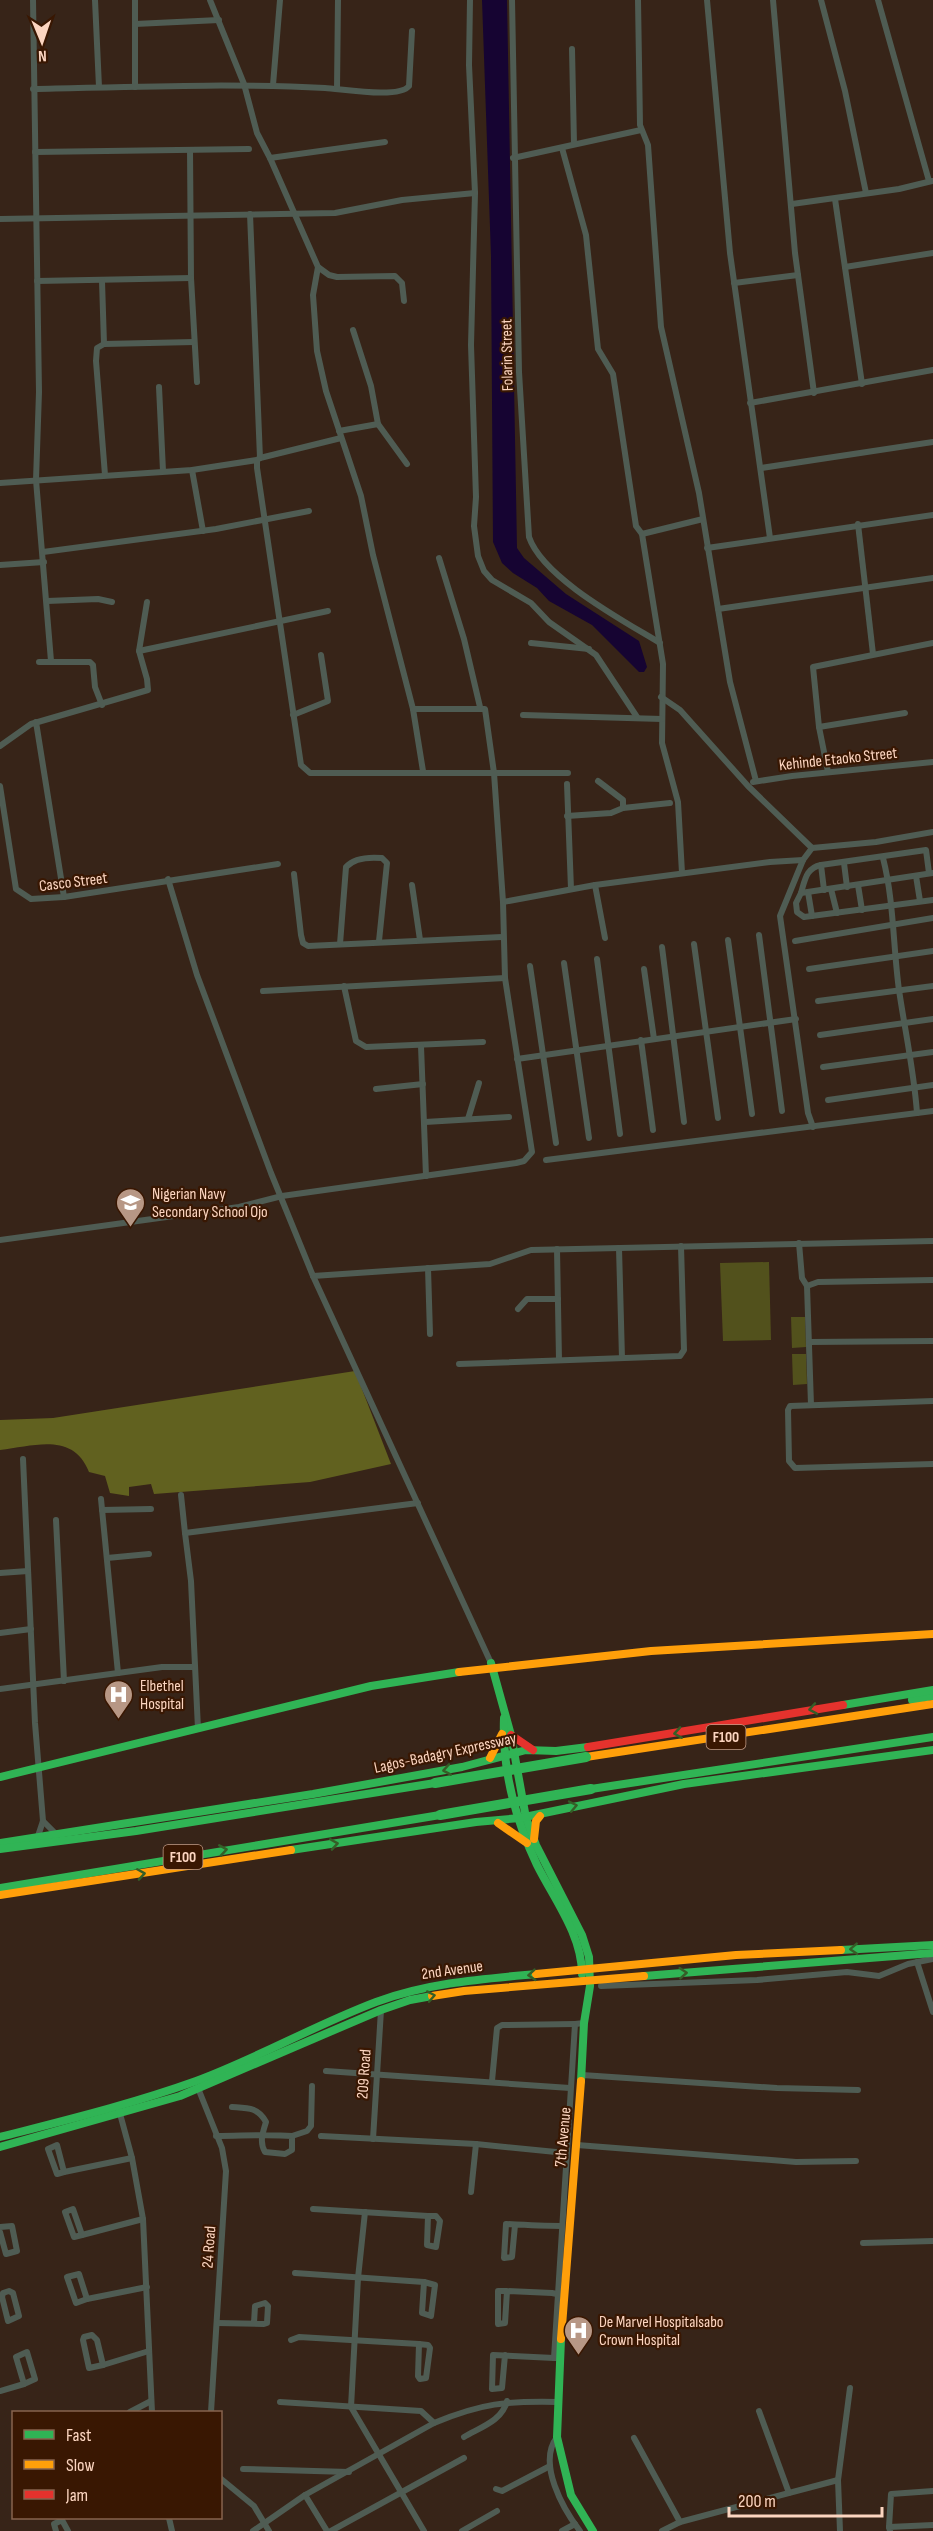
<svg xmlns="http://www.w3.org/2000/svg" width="933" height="2531" viewBox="0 0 933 2531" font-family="'Sofia Sans Condensed',sans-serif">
<rect width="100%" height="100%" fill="#372418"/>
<g fill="#52511c">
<polygon points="769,1262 771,1340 723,1341 720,1263"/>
<polygon points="791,1317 805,1317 806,1347 792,1348"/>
<polygon points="792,1354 806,1354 807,1384 793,1385"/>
</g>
<path fill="#61611f" d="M 355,1371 L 391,1464 L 310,1482 L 154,1494 L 151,1484 L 129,1487 L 129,1496 L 110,1493 L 105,1476 L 89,1472 C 73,1432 35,1446 0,1450 L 0,1420 L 53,1418 Z"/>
<polygon fill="#160432" points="482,0 507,0 517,548 524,558 566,594 639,641 647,667 644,672 639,672 592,625 549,601 537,588 513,573 502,563 493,542 491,256"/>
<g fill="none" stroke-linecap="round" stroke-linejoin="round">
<g stroke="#4f5c53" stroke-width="6">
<polyline points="33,0 39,392 36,480 51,661"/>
<polyline points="95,0 99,87"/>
<polyline points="135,0 135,87"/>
<polyline points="210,0 244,84 257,133 270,158 318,267 329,275 337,277 395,276 402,283 404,301"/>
<polyline points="470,0 469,65 475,193 471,345 476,497 474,526 478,556 484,571 492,580 531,603 549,622 596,655 637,717"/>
<path d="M 512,0 L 519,372 L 529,537 C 543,578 624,621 660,643"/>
<polyline points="638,0 640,125 648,145 661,327 699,493 730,682 756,781"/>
<polyline points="707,0 730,253 770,538"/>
<polyline points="773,0 795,253 814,393"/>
<polyline points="821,0 845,91 866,193"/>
<polyline points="878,0 929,181"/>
<polyline points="135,24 219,20"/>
<polyline points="572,49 574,144"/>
<polyline points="273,85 280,0"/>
<path d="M 33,89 C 131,87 228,83 325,88 C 343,89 399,99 409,86 L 412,31"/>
<polyline points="337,89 338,0"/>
<polyline points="562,148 586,235 598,349 613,374 636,526 642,534 663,664 662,743 678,802 682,873"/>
<polyline points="190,150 191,278 197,382"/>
<polyline points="35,152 249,149"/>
<polyline points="270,158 385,142"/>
<polyline points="513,158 641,130"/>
<polyline points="835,199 862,384"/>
<polyline points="792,204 899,189 932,181"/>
<polyline points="0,219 335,213 402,200 475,193"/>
<polyline points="318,267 313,295 317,351 326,391 361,496 373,555 413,709 423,771"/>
<polyline points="845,267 933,253"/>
<polyline points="37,281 191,278"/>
<polyline points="102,281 104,344 97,348 96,361 105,475"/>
<polyline points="734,283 798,275"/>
<polyline points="353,330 371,386 378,424"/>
<polyline points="104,344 194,342"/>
<polyline points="159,387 163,471"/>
<polyline points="750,403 933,370"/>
<polyline points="339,431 378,424 407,464"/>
<polyline points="260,458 341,438"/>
<polyline points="761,468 933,442"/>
<polyline points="192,470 203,531"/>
<polyline points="0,483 192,470 257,460"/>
<polyline points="858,524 873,654"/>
<polyline points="642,534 703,519"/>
<polyline points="707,548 933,515"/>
<polyline points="43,552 216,529 309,511"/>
<polyline points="439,558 464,639 480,707"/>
<polyline points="0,565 44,562"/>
<polyline points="47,601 98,599 112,602"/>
<polyline points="718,609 933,578"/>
<polyline points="531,643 589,649"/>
<polyline points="139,651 328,611"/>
<polyline points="39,662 90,662 93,665 95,687 102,705"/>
<polyline points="661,697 680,710 748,786 812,848 876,842 933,832"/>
<polyline points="413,709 485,709 494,773 568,773"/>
<polyline points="293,715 328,701 321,655"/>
<polyline points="523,715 662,719"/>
<polyline points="36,722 64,897"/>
<polyline points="819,727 905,713"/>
<polyline points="0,746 31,724 148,690 147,679 139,651 147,602"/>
<polyline points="828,772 819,727 813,667 933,643"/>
<polyline points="753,782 792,776 933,762"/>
<polyline points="567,784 571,889"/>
<polyline points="0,786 16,889 31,899 64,897 278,864"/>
<polyline points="623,808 670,803"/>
<polyline points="567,816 611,813 623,808 623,800 598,781"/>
<polyline points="812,848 803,860 780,916 808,1113 813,1127"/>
<path d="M 883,858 C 894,901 893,946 899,990 C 905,1031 914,1071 917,1113"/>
<polyline points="844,863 847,887"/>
<polyline points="821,865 824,890"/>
<polyline points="933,873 801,893 796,903 797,912 804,917 933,900"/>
<polyline points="294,874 301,935 303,943 308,946 502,937"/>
<polyline points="916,876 920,901"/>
<polyline points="168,879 197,975 271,1173 313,1276 491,1663"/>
<polyline points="412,885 420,940"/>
<polyline points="595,885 605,938"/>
<polyline points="858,885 862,910"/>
<polyline points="831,889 837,913"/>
<polyline points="808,892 812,916"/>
<path d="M 801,893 C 805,880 806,868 821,865 L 926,850 L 929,873"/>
<polyline points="503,902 595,885 770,862 803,860"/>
<polyline points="759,935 782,1111"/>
<polyline points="728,940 752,1114"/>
<polyline points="795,941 933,918"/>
<path d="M 340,944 L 346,867 C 355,857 370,857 382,858 L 387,863 L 379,941"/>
<polyline points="694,944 718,1118"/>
<polyline points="662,947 684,1122"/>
<polyline points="597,959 620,1134"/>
<polyline points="564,963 589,1138"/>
<polyline points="530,966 556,1143"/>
<polyline points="644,969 654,1039"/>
<polyline points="809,969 933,951"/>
<polyline points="344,986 356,1041 366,1047 483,1042"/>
<polyline points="263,991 505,978"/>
<polyline points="818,1001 933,986"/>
<polyline points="820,1035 933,1019"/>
<polyline points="641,1040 653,1130"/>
<polyline points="421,1046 426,1176"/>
<polyline points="517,1059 796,1019"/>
<polyline points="823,1067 933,1052"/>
<polyline points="376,1089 423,1084"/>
<polyline points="828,1100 933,1085"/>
<polyline points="468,1119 479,1083"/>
<polyline points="425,1122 509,1117"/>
<polyline points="546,1160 933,1111"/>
<polyline points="0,1240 239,1207 282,1196 516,1163 524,1161 532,1152 505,978 503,902 494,773 310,773 301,765 257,468 257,460 260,458 250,214"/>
<polyline points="799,1243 802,1278 807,1286 811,1405"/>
<polyline points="619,1248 622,1358"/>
<polyline points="557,1249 559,1360"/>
<polyline points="428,1268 430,1334"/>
<polyline points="313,1276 490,1264 531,1250 933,1241"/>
<polyline points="807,1286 818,1282 933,1280"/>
<polyline points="518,1309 527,1299 558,1299"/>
<polyline points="809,1342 933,1341"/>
<polyline points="459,1364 680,1356 684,1350 681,1246"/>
<polyline points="933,1401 790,1406 788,1410 789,1461 795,1468 933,1464"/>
<polyline points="23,1459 35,1723 43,1821 38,1836"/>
<polyline points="181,1495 185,1533"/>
<polyline points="101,1499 118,1673"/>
<polyline points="102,1510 151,1509"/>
<polyline points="56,1520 64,1681"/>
<polyline points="107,1558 149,1554"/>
<polyline points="0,1573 28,1571"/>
<polyline points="0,1633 31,1629"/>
<polyline points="0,1689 162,1667 194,1667"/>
<polyline points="198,1729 191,1581 185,1533 418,1503"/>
<polyline points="43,1821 56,1834"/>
<polyline points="917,1962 933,2012"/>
<polyline points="601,1986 757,1980 847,1972 879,1976 908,1964 933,1959"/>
<polyline points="326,2071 570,2088"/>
<polyline points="582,2075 777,2088 858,2090"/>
<polyline points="492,2081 497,2028 502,2025 575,2024"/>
<polyline points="198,2088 222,2148 226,2171 211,2412"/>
<polyline points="119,2110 132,2158 143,2219 152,2412"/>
<path d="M 216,2136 C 241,2136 267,2134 292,2136 L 292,2150 L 285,2154 L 265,2152 C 259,2142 263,2132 266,2122 C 258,2107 247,2108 232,2107"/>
<polyline points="292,2136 307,2131 311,2126 312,2086"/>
<polyline points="321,2136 476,2144 566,2153"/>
<polyline points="373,2139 381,2010"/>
<polygon points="57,2145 64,2172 57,2174 48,2149"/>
<polyline points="577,2145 796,2162 856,2161"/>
<polyline points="64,2172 132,2158"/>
<polyline points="471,2192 476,2144"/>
<polygon points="73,2209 82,2235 74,2237 65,2212"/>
<polyline points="313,2209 428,2216"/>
<polyline points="365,2212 358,2278 351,2407 424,2531"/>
<polygon points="428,2216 436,2216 440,2221 436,2247 427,2245"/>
<path d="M 515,2225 L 512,2257 L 504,2258 L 506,2224 C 524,2225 543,2226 561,2226"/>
<polyline points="0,2227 12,2226 17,2251 6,2254 0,2232"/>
<polyline points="82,2235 143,2219"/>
<polyline points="863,2243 933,2241"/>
<polyline points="295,2273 424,2282"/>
<polygon points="79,2274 87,2299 76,2303 67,2277"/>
<polygon points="424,2282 435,2285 431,2316 422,2313"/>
<polygon points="9,2291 13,2293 19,2316 8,2321 2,2297 3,2293"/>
<polyline points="507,2291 505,2323 498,2324 498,2291 507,2291 552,2293 557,2294"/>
<polyline points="87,2299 147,2287"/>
<polyline points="217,2323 264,2324 267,2323 268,2306 265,2303 255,2306 254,2323"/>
<polygon points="92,2335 97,2340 103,2365 89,2368 83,2340 84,2337"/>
<polyline points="291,2340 299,2337 419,2344"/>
<polygon points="419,2344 428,2345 430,2348 426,2378 420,2379 418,2376"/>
<polygon points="27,2352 35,2379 24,2384 16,2357"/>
<polyline points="505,2355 502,2388 492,2389 493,2355 554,2358"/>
<polyline points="559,2358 554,2358 575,2024 584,2023"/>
<polyline points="103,2365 149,2351"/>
<polyline points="0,2391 24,2384"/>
<polyline points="280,2402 421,2411 434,2423"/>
<polyline points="759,2411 789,2493"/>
<polyline points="130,2412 151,2401"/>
<path d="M 464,2437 C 481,2427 502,2421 507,2401"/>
<path d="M 557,2437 C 537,2463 563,2509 580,2531"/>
<polyline points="634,2438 680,2522"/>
<polyline points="243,2469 349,2472"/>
<polyline points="220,2478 254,2506 269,2531"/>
<polyline points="838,2480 850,2388"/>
<polyline points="496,2489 502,2491 550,2466"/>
<polyline points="305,2495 327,2531"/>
<polyline points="169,2518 172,2531"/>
<polyline points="889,2527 891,2494 933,2491"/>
<polyline points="56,2531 54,2524 62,2520 68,2531"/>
<path d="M 253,2531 L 305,2495 L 434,2423 C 482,2403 506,2401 557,2402"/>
<polyline points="331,2531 464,2458"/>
<polyline points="462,2531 497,2511"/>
<polyline points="562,2531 575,2524"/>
<polyline points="662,2531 680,2522 838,2480 840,2531"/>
<polyline points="890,2531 889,2527 933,2525"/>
</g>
<g stroke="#30b455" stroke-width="8">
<polyline points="491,1663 511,1735 526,1818 536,1845 582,1935 589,1957 590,1986 584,2023 581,2081"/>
<polyline points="912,1700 933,1696"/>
<polyline points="843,1705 933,1690"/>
<path d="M 504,1718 C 502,1770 514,1817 537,1865 C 554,1899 582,1935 582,1974"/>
<polyline points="0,1777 371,1686 459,1672"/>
<polyline points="591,1789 933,1737"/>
<polyline points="0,1843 313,1794 462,1767 526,1750 556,1751 588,1747"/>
<polyline points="0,1849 136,1831 435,1783"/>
<polyline points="291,1850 476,1822 520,1818 684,1784 933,1750"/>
<polyline points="0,1888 440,1815"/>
<polyline points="841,1950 933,1945"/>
<polyline points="644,1976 933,1953"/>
<path d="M 0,2137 C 66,2120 132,2104 196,2081 C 258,2058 315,2025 376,2002 C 427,1983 482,1979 536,1974"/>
<polyline points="0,2147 180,2096 381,2010 410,2000 432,1996"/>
<polyline points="561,2339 557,2437 571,2495 593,2531"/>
</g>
<g stroke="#ff9f0a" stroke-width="8">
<polyline points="459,1672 651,1651 933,1634"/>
<polyline points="586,1757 933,1704"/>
<polyline points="490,1758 502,1734"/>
<polyline points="498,1823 527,1843"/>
<polyline points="534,1839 536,1821 540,1816"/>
<polyline points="0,1895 291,1850"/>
<polyline points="536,1974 736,1955 841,1950"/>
<polyline points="432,1996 464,1991 644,1976"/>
<polyline points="561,2339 581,2081"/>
</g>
<g stroke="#e5322d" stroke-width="8">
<polyline points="511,1735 533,1750"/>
<polyline points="588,1747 843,1705"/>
</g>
<g stroke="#30b455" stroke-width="10">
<polyline points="435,1783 586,1757"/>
<polyline points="440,1815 591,1789"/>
</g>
</g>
<defs><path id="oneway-chevron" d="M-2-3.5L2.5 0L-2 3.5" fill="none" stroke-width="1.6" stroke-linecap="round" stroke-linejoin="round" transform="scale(1.5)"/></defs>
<g stroke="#355e27">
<use href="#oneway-chevron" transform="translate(813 1709) rotate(170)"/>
<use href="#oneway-chevron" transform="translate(678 1733) rotate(171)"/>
<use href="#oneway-chevron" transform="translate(447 1770) rotate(170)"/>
<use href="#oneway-chevron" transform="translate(573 1806) rotate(-12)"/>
<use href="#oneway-chevron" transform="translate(334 1844) rotate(-9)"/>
<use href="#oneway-chevron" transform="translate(223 1850) rotate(-9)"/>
<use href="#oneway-chevron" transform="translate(141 1874) rotate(-9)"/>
<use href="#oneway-chevron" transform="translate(854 1949) rotate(177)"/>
<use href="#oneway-chevron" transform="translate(683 1973) rotate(-4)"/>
<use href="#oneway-chevron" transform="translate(532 1975) rotate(175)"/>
<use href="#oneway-chevron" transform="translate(431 1996) rotate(-11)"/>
</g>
<defs>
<symbol id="school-pin" viewBox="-11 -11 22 30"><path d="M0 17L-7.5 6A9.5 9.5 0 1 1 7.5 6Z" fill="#b79785" stroke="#391702"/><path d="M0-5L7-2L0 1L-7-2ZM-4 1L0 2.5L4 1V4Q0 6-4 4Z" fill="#fff"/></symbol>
<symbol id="hospital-pin" viewBox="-11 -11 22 30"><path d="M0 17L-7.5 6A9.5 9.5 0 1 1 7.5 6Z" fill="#b79785" stroke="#391702"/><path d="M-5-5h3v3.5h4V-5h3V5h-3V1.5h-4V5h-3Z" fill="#fff"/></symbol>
</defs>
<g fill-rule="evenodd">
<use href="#school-pin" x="114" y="1186" width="33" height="45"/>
<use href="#hospital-pin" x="102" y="1678" width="33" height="45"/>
<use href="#hospital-pin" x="562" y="2314" width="33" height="45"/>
</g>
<g text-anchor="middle" stroke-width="4.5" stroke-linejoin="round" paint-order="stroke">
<g fill="#391702" stroke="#c29c87" stroke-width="1.5">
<rect x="706.5" y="1725" width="39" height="24" rx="4.5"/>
<rect x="163.5" y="1845" width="39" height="24" rx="4.5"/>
</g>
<g font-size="15" font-weight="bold" fill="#fcd5c0">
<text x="726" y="1742">F100</text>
<text x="183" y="1862">F100</text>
</g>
<g font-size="16" fill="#fcd5c0" stroke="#391702">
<text transform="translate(506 355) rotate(-91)" y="6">Folarin Street</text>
<text transform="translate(838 758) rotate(-6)" y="6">Kehinde Etaoko Street</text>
<text transform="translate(73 881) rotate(-7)" y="6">Casco Street</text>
<text transform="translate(445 1752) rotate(-12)" y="6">Lagos-Badagry Expressway</text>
<text transform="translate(452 1969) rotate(-8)" y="6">2nd Avenue</text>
<text transform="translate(363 2074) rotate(-86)" y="6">209 Road</text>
<text transform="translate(562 2137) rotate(-85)" y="6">7th Avenue</text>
<text transform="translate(208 2247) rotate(-86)" y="6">24 Road</text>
</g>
<g font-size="16" fill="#fcd5c0" stroke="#391702" text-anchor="start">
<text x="152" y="1199">Nigerian Navy<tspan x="152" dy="18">Secondary School Ojo</tspan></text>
<text x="140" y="1691">Elbethel<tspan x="140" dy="18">Hospital</tspan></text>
<text x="599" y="2327">De Marvel Hospitalsabo<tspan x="599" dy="18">Crown Hospital</tspan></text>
</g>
</g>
<rect x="12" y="2411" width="210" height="108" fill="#391702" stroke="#87634e" stroke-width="1.5"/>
<rect x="24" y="2430" width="30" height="9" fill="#30b455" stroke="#87634e" stroke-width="1.5"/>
<text x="66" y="2441" font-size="18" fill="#fcd5c0">Fast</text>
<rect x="24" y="2460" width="30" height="9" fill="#ff9f0a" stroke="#87634e" stroke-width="1.5"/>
<text x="66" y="2471" font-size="18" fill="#fcd5c0">Slow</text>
<rect x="24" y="2490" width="30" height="9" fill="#e5322d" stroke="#87634e" stroke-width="1.5"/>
<text x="66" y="2501" font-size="18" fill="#fcd5c0">Jam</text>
<g transform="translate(42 42) rotate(178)" stroke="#391702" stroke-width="4.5" paint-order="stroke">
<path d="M0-4.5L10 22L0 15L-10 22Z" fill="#fcd5c0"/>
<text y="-9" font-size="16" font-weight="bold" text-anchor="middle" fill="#fcd5c0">N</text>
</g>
<path d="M729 2507v9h153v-9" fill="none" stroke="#fcd5c0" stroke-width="3"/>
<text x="738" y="2507" font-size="18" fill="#fcd5c0" stroke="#391702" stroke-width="4.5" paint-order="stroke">200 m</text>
</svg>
